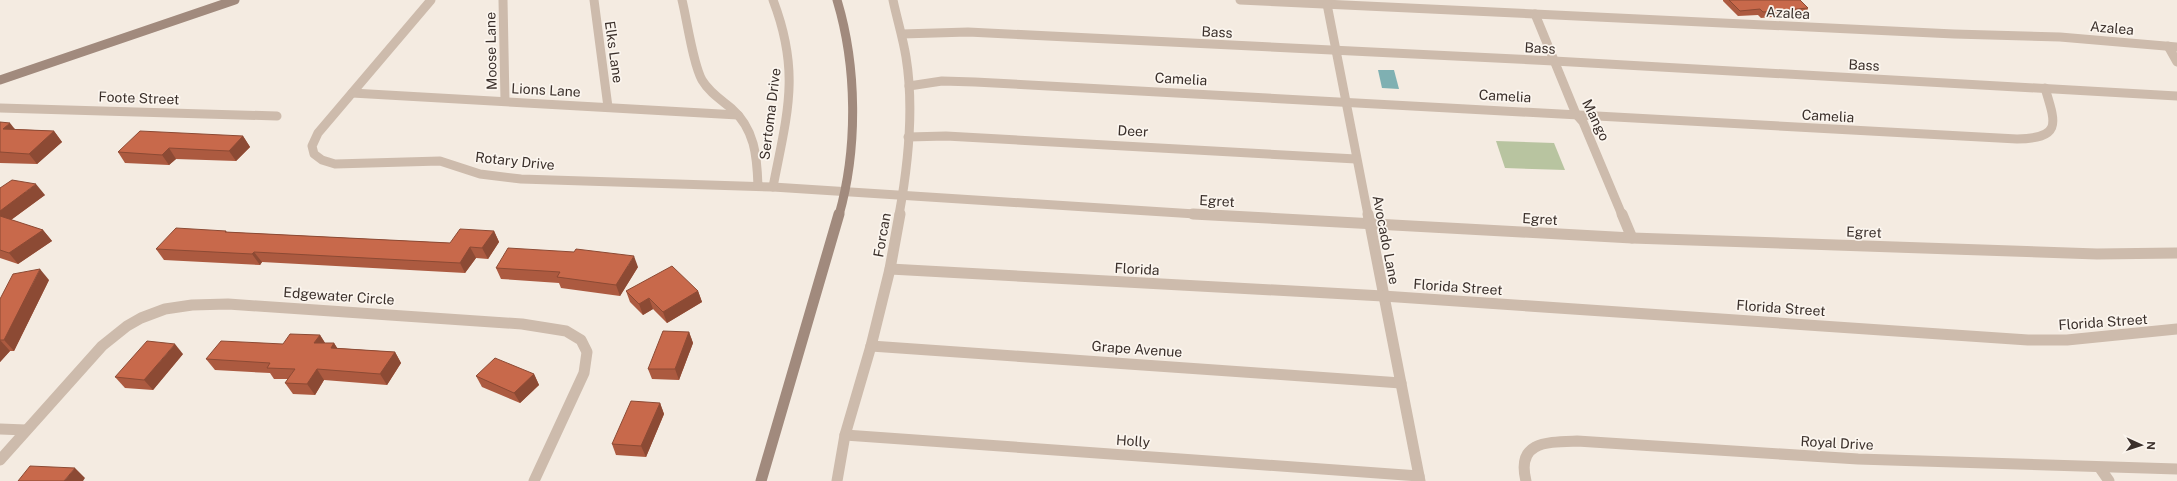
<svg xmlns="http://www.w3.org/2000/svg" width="2177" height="481" viewBox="0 0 2177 481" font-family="'Public Sans',sans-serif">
<rect width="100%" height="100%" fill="#f4ebe1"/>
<polygon fill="#b8c4a0" points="1496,141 1554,143 1565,170 1505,168"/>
<polygon fill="#7fb0b2" points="1378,70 1394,70 1399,89 1382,88"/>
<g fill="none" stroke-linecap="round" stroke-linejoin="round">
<polyline stroke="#cdbbac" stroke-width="11" points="2100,468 2109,481"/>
<g stroke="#cdbbac" stroke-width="9">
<polyline points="431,0 318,133 312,146 314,154 322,160 335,164 440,161 480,174 521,179 773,187 1211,215"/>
<polyline points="503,0 505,101"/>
<polyline points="594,0 608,107"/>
<path d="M 682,0 C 687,20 693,64 702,80 C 709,92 720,99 731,108 C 755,129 757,156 758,186"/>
<path d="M 773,0 C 801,73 787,114 773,187"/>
<path d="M 893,0 C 897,19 903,38 906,57 C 914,106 908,166 899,215"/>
<polyline points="1240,0 1954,34 2060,37 2177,47"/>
<polyline points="1327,4 1368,215"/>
<polyline points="1535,14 1576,114 1583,122 1622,215"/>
<polyline points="902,34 968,32 1554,61 2177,96"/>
<polyline points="2168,46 2177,62"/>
<path d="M 909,86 L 942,81 L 975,82 L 2017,139 C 2062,138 2056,124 2045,88"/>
<polyline points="352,93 738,115"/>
<polyline points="0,108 277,116"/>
<polyline points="908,137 946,136 1356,159"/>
</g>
<g stroke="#cdbbac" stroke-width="11">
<polyline points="1193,214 1632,238 2097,254 2177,253"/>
<polyline points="1368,214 1420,481"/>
<polyline points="1622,214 1632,238"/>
<polyline points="890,269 1383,296 2028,340 2067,340 2177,329"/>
<polyline points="871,346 1401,383"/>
<polyline points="0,429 26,430"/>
<polyline points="845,435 1419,476"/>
<polyline points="0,460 102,346 127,326 141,318 165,309 192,305 228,304 522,324 566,331 581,340 587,352 584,373 534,481"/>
<polyline points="837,481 845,435 871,346 890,269 900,214"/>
<path d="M 1526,481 C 1516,441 1547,442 1577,441 L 1858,459 L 2177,469"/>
</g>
<g stroke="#a18a7d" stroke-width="9">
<path d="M 837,0 C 857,66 858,148 839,215"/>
<polyline points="0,80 235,0"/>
</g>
<polyline stroke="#a18a7d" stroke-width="11" points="761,481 839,214"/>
</g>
<g fill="#ac5a40">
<polygon points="1723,0 1800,0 1808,8 1806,14 1761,18 1758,15 1738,16 1723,1"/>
<polygon points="0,122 15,129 54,131 62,142 37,164 0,163"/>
<polygon points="243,136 250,147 236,161 176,159 169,165 125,163 118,152"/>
<polygon points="0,188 45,195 11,220 43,230 52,241 18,264 0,258"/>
<polygon points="226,231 227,232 450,243 494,231 499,242 488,259 476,258 465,273 262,262 260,265 164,260 156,249"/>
<polygon points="638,267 620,296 561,288 559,283 501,279 496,268"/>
<polygon points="49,280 14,351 10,351 0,362 0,299"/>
<polygon points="626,291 698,291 702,302 667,323 653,309 643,315 630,302"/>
<polygon points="689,332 693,343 679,380 652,379 648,369"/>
<polygon points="320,335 325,343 334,343 337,348 395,352 401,363 387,385 324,380 315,395 293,394 285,383 288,379 274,379 270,373 215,370 206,359 283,344"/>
<polygon points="183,354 153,390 125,388 115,377"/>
<polygon points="534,374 539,385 520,403 482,387 476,376"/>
<polygon points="660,403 664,414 646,457 616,455 612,444"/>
</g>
<g fill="#8c4a34">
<polygon points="10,123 18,133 3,129"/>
<polygon points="54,131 62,142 37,164 29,154"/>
<polygon points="243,136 250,147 236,161 229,151"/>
<polygon points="169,148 176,159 169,165 162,155"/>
<polygon points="36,184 45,195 4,225 0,220 0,211"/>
<polygon points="43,230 52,241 18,264 9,253"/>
<polygon points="494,231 499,242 488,259 482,248"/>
<polygon points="470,247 476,258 465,273 460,263"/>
<polygon points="254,252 262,262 260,265 252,254"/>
<polygon points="634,256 638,267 620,296 616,285"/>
<polygon points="40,269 49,280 14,351 4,340"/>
<polygon points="698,291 702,302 667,323 663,312"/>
<polygon points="649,298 653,309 643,315 639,304"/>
<polygon points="689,332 693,343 679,380 675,369"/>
<polygon points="320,335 327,346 314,343"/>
<polygon points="0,340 10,351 0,362"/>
<polygon points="334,343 341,354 331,348"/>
<polygon points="175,344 183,354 153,390 144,380"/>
<polygon points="395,352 401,363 387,385 380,374"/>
<polygon points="317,369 324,380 315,395 307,384"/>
<polygon points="534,374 539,385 520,403 514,393"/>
<polygon points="660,403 664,414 646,457 641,446"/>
<polygon points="75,468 85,478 83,481 64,481"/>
</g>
<g fill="#c8694b" stroke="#8c4a34">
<polygon points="1729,0 1800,0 1808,8 1763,12 1760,9 1740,11"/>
<polygon points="0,122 10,123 3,129 54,131 29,154 0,152"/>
<polygon points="140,131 243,136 229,151 169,148 162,155 118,152"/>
<polygon points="12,180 36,184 0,211 0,188"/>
<polygon points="0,216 43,230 9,253 0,250"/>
<polygon points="176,228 226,231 225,232 450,243 460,229 494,231 482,248 470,247 460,263 254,252 252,254 156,249"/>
<polygon points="508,248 574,252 576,249 634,256 616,285 557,277 560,272 496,268"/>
<polygon points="672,266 698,291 663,312 649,298 639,304 626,291"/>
<polygon points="40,269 4,340 0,340 0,299 13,274"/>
<polygon points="663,331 689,332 675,369 648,369"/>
<polygon points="290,334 320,335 314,343 334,343 331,348 395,352 380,374 317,369 307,384 285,383 295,369 267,368 270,363 206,359 221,341 283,344"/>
<polygon points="147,341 175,344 144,380 115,377"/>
<polygon points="495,358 534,374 514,393 476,376"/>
<polygon points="631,401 660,403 641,446 612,444"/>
<polygon points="30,466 75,468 64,481 18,481"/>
</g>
<g text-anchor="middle" stroke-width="3.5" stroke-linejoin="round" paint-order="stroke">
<g font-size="14" fill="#3b302b" stroke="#fbf5ee">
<text transform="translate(1788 13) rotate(3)" y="5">Azalea</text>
<text transform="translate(2112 28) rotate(5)" y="5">Azalea</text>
<text transform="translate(1217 32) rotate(3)" y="5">Bass</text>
<text transform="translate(1540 48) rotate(3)" y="5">Bass</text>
<text transform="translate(491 51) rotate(-91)" y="5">Moose Lane</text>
<text transform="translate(614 52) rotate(82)" y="5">Elks Lane</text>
<text transform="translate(1864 65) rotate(3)" y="5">Bass</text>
<text transform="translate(1181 79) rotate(3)" y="5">Camelia</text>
<text transform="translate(546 90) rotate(3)" y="5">Lions Lane</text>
<text transform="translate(1505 96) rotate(3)" y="5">Camelia</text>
<text transform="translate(139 98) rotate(2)" y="5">Foote Street</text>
<text transform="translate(770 114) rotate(-83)" y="5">Sertoma Drive</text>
<text transform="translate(1828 116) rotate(3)" y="5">Camelia</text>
<text transform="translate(1596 120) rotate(64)" y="5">Mango</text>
<text transform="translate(1133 131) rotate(3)" y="5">Deer</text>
<text transform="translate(515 161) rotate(6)" y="5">Rotary Drive</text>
<text transform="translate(1217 201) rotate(3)" y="5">Egret</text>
<text transform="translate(1540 219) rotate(3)" y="5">Egret</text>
<text transform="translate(1864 232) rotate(2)" y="5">Egret</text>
<text transform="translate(882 235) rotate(-80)" y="5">Forcan</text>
<text transform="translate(1386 240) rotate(79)" y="5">Avocado Lane</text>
<text transform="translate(1137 269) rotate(3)" y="5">Florida</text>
<text transform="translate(1458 287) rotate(4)" y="5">Florida Street</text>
<text transform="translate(339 296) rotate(4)" y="5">Edgewater Circle</text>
<text transform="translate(1781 308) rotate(4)" y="5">Florida Street</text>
<text transform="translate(2103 322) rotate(-4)" y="5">Florida Street</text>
<text transform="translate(1137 349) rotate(4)" y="5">Grape Avenue</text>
<text transform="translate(1133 441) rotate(4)" y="5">Holly</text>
<text transform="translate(1837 443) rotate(3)" y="5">Royal Drive</text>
</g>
</g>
<g transform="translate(2141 445) rotate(93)" stroke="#fbf5ee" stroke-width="3" paint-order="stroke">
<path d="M0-3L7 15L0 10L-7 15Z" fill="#3b302b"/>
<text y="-6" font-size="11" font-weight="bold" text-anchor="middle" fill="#3b302b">N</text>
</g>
</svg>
